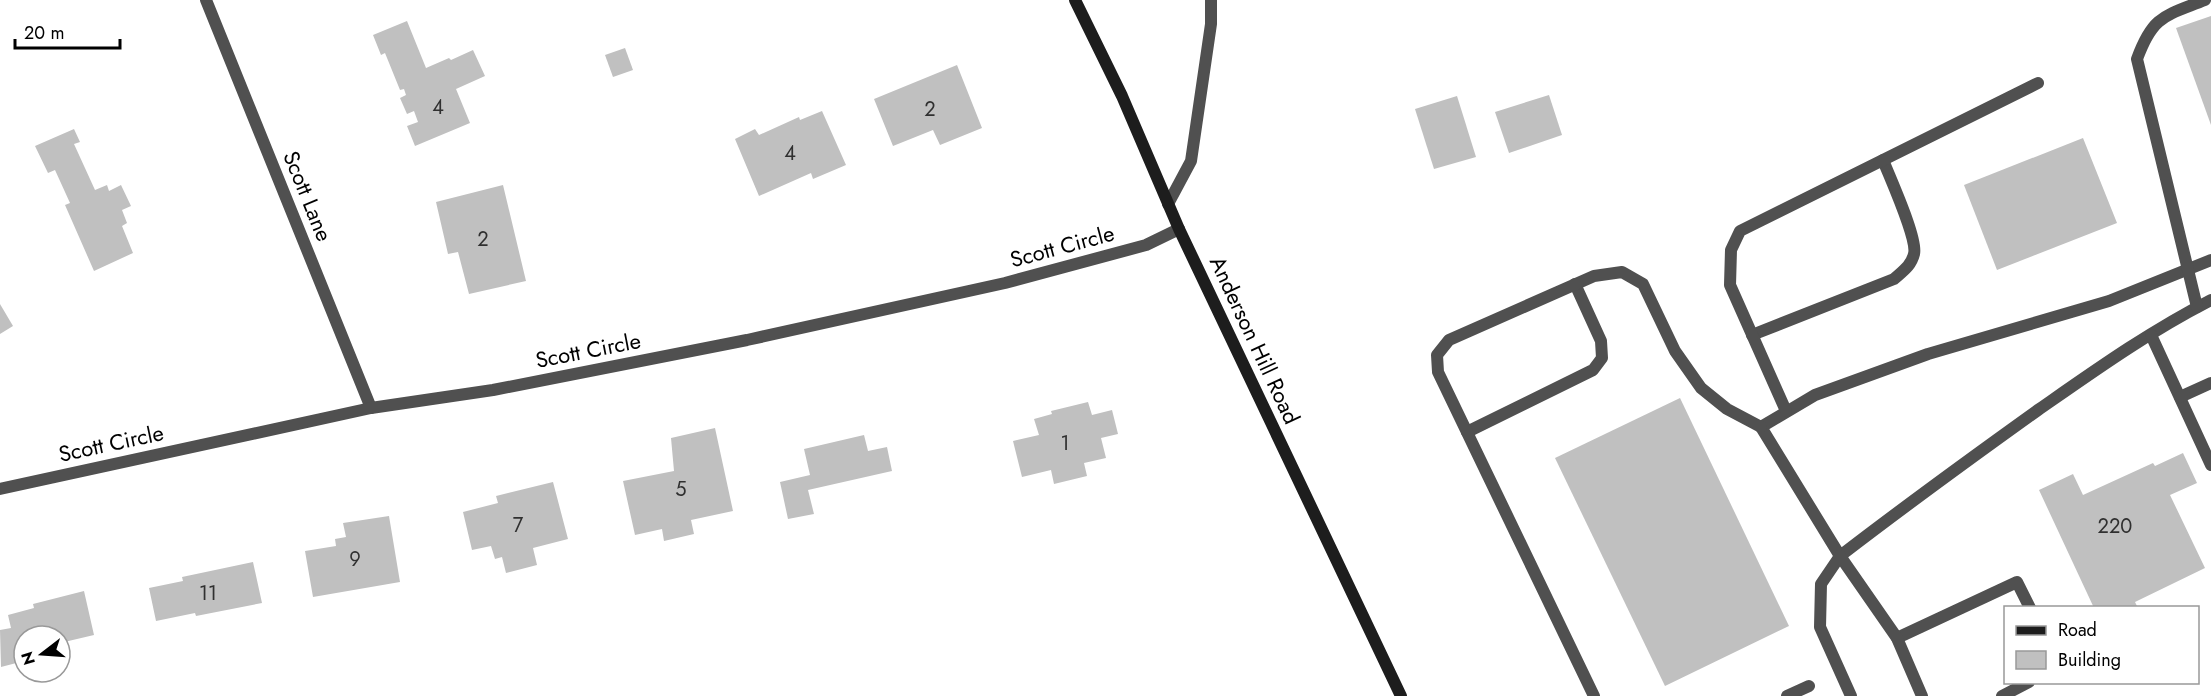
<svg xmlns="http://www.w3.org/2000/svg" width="2211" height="696" viewBox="0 0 2211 696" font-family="Jost,sans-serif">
<rect width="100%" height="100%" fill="#fff"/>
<g fill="#c0c0c0">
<polygon points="2211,16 2211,125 2176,28"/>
<polygon points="407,21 426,68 449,58 451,60 473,50 485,76 456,89 470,123 415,146 407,126 418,122 414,111 407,114 400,98 406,95 404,89 400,90 385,53 381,55 373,35"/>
<polygon points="625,48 633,70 613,77 605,55"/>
<polygon points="957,65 982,128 940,145 933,130 893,146 874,99"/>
<polygon points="1549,95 1562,135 1509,153 1495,112"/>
<polygon points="1457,96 1476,157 1434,169 1415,109"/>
<polygon points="822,111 846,165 813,179 811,173 759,196 735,139 755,129 759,135 799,117 800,120"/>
<polygon points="74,129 80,142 74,144 95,190 107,185 109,191 121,185 131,206 122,210 127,223 122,226 133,253 94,271 65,205 70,203 55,170 48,173 35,146"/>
<polygon points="2083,138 2117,223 1997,270 1964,185"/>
<polygon points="503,185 526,281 469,294 458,252 448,254 436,202"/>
<polygon points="0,304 13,326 0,334"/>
<polygon points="1680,398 1789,626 1665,686 1555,458"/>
<polygon points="1088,402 1092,415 1112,410 1118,434 1101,438 1106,458 1084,463 1087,476 1054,484 1051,470 1022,477 1013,441 1039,435 1034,419 1052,414 1051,411"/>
<polygon points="715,428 733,511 691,520 694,534 664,541 662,529 635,535 623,481 674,471 671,438"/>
<polygon points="864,435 868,451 887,447 892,471 808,490 814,514 788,519 780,482 810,475 804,449"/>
<polygon points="2183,453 2197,483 2170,495 2205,568 2135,602 2138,608 2094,608 2039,490 2073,474 2083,495 2153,463 2155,466"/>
<polygon points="553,482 568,539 533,548 537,565 506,573 502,557 495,559 491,546 472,550 463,512 498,503 496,496"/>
<polygon points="389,516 400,582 313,597 305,551 336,546 335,539 346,537 343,523"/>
<polygon points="253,562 262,603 196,616 195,613 156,621 149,588 183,581 182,577"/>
<polygon points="84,591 94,635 60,643 60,636 24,636 24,661 1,667 0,630 11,628 8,615 34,608 33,604"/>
</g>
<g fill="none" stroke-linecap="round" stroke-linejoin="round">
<g stroke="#505050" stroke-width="12">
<polyline points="1168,204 1191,161 1211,24 1211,0"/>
<path d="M 2211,260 L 2109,301 L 1928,354 L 1815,395 L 1761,427 L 1840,556 C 1905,506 1971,458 2038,410 C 2094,371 2150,331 2211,300"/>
<path d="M 2197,307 L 2137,59 C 2153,15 2165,16 2205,0"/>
<path d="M 1752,335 L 1894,279 C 1903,271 1911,266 1914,254 C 1918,239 1890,178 1883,160"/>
<polyline points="2151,335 2211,465"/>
<polyline points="2180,397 2211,383"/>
<polyline points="1786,411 1730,285 1731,250 1740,231 2038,83"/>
<polyline points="1467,432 1593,370 1602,358 1601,341 1575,284"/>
<polyline points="1897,638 2017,582 2030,608"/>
<polyline points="1594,696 1438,372 1437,355 1449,340 1594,276 1622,272 1643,284 1675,351 1701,388 1727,409 1761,427"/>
<polyline points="1787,696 1809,686"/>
<polyline points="1851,696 1820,627 1821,584 1840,556 1897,638 1922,696"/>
<polyline points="2002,696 2029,682"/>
</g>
<g stroke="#505050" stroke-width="12">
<polyline points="206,0 371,408"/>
<polyline points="0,489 371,408 493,390 747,340 1005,283 1146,245 1179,229"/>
</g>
<polyline stroke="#1d1d1d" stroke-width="12" points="1075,0 1122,96 1179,229 1401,696"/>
</g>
<g text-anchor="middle" stroke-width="6" stroke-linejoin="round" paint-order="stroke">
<g font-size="20" fill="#303030">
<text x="438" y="114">4</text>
<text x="930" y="116">2</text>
<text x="790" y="160">4</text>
<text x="483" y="246">2</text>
<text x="1065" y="450">1</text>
<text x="681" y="496">5</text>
<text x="518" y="532">7</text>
<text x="2115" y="533">220</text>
<text x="355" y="566">9</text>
<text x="208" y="600">11</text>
</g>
<g font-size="22" fill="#000" stroke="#fff">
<text transform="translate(308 196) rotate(68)" y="8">Scott Lane</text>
<text transform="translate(1062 246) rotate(-15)" y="8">Scott Circle</text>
<text transform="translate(1255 340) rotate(65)" y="8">Anderson Hill Road</text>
<text transform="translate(588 350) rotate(-11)" y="8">Scott Circle</text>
<text transform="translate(111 443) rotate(-12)" y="8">Scott Circle</text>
</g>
</g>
<rect x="2004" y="606" width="195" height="78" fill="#ffffff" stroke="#999999" stroke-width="1.5"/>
<rect x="2016" y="626" width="30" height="9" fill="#1d1d1d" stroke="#999999" stroke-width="1.5"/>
<text x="2058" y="636" font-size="18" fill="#000000">Road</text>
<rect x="2016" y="651" width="30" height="18" fill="#c0c0c0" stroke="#999999" stroke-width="1.5"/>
<text x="2058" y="666" font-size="18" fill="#000000">Building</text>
<g transform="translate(42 654) rotate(253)"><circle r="28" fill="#ffffff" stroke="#999999" stroke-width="1.5"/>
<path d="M0-4.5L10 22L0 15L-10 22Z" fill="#000000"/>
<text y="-9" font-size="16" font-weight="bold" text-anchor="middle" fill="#000000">N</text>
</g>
<path d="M15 39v9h105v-9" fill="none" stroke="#000000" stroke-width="3"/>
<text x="24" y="39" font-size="18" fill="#000000" stroke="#ffffff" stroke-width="4.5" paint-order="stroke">20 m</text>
</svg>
